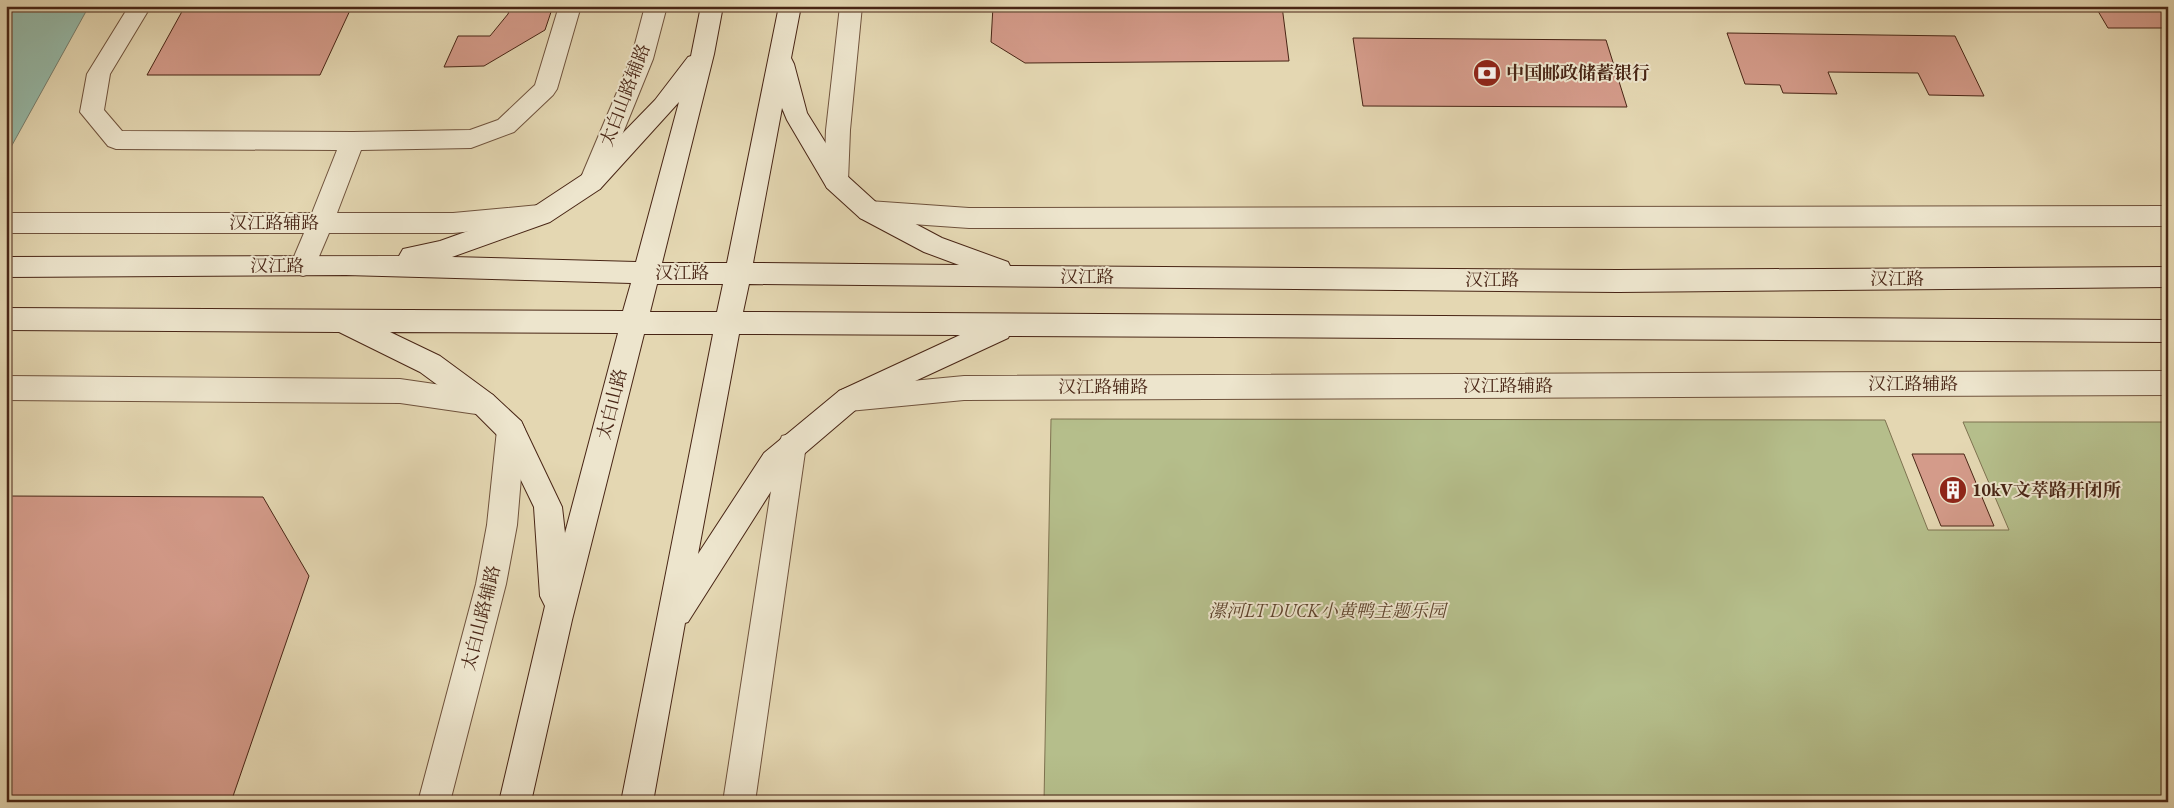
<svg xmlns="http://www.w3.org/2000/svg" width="2174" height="808" viewBox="0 0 2174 808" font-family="'EB Garamond','Noto Serif SC',serif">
<rect width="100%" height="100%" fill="#e4d7b2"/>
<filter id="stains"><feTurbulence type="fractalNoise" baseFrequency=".004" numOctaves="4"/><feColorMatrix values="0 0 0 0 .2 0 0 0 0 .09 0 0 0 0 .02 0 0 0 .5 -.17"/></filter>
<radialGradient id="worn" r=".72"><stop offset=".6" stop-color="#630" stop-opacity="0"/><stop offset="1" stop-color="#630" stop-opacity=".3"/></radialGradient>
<polygon fill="#b5be8b" stroke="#7e7250" points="1051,419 1885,420 1928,530 2009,530 1963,422 2168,422 2168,802 1044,802"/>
<polygon fill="#96baa9" stroke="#777e6e" points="12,6 89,6 6,156 6,15"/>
<g fill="#d49b8a" stroke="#482515">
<polygon points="185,6 352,6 320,75 147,75"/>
<polygon points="511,6 553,6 545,30 484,66 444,67 458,36 490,36 508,14"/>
<polygon points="993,6 1282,6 1289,61 1025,63 991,42"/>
<polygon points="2095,6 2168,6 2168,28 2108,28"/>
<polygon points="1727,33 1955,36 1984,96 1929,95 1918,73 1828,72 1837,94 1783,93 1780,85 1745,84"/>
<polygon points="1353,38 1606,40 1627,107 1363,106"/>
<polygon points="1912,454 1964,454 1994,526 1941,526"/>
<polygon points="6,496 263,497 309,576 231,802 6,802"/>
</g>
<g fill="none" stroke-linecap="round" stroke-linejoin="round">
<defs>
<g id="street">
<polygon points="129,6 151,6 110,74 104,110 122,131 353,132 470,130 498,120 535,85 559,6 581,6 557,89 553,95 514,132 471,148 361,150 337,213 453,213 539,205 548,208 551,215 548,222 539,225 453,233 329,233 312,273 303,276 294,273 290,266 304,233 6,233 6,213 312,213 337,150 116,149 108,146 80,112 87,74"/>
<polygon points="645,6 667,6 653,59 603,182 600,189 591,191 582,189 579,182 631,59"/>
<polygon points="840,6 862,6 850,130 848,181 845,188 836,190 827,188 824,181 826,130"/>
<polygon points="869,201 969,208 2168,206 2168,226 969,228 869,221 860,218 857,211 860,204"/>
<polygon points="2168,371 2168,395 964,400 849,411 839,407 835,399 839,391 849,387 964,376"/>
<polygon points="6,376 400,379 483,391 493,395 497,403 493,411 483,415 400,403 6,400"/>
<polygon points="511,418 521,421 525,430 517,525 506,584 450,802 418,802 476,584 487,525 497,430 501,421"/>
<polygon points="792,433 802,436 806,445 755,802 723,802 778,445 782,436"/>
</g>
<path id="secondary" d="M 701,6 L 723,6 L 714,54 L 662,263 L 727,263 L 779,6 L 801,6 L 791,58 L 794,64 L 807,113 L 845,174 L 878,204 L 942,238 L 1008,262 L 1010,266 L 1618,270 L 2168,267 L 2168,287 L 1618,292 L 749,284 L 743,312 L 2168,320 L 2168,342 L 1009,336 L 1008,338 L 859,407 L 784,471 L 688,622 L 685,623 L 653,802 L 621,802 L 713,334 L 644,334 L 572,620 L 531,802 L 499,802 L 545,606 L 540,596 L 534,507 L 501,439 L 473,411 L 420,372 L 339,332 L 6,330 L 6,308 L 623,311 L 631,283 L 346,275 L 6,277 L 6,257 L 399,256 L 403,249 L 440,241 L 532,208 L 582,175 L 655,100 L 688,57 L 691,56 ZM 679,102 L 636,262 L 452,257 L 550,222 L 600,189 ZM 782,108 L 787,120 L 827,188 L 860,218 L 924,252 L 959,265 L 753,263 ZM 657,284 L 723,284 L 717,312 L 650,312 ZM 390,332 L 618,333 L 565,533 L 562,507 L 521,421 L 493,395 L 440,356 ZM 739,334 L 960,335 L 839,391 L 764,453 L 698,554 Z"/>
</defs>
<use href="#street" stroke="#6f523c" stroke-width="2"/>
<use href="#secondary" stroke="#482515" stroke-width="2"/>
<use href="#street" fill="#ede5cd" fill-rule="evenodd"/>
<use href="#secondary" fill="#ede5cd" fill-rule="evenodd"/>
</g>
<defs>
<symbol id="bank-disc" viewBox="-11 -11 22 22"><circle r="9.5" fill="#8f2418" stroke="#ede5cd"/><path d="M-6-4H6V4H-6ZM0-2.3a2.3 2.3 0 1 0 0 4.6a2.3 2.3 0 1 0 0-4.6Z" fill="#fff"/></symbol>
<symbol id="building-disc" viewBox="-11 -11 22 22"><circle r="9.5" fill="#8f2418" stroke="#ede5cd"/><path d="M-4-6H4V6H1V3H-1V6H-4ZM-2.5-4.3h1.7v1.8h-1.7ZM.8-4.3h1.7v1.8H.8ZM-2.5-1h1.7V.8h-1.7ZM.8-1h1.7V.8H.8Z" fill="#fff"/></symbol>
</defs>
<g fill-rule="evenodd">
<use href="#bank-disc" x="1471" y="57" width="32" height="32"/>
<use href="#building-disc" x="1937" y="474" width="32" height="32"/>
</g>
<g text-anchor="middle" stroke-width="4" stroke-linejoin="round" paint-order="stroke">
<g font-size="18" font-weight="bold" fill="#482515" stroke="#ede5cd" text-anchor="start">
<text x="1506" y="79">中国邮政储蓄银行</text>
<text x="1972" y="496">10kV文萃路开闭所</text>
</g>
<g font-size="18" fill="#482515" stroke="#ede5cd">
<text transform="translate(625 95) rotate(-69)" y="6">太白山路辅路</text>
<text x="274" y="229">汉江路辅路</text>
<text x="277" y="272">汉江路</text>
<text x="682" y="279">汉江路</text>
<text x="1087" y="283">汉江路</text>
<text x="1897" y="285">汉江路</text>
<text x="1492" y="286">汉江路</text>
<text x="1913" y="390">汉江路辅路</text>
<text x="1508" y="392">汉江路辅路</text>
<text x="1103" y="393">汉江路辅路</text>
<text transform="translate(612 404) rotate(-76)" y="6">太白山路</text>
<text transform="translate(481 618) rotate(-76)" y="6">太白山路辅路</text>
</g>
<g font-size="18" font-style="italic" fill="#5e442d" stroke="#ede5cd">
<text x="1327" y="617">漯河LT DUCK小黄鸭主题乐园</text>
</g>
</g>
<rect width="2174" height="808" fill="none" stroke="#e4d7b2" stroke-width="25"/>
<rect x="8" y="8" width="2159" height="793" fill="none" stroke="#482515" stroke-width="2.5"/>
<rect x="12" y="12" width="2149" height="783" fill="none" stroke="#482515"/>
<rect width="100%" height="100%" filter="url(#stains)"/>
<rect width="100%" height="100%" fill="url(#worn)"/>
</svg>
